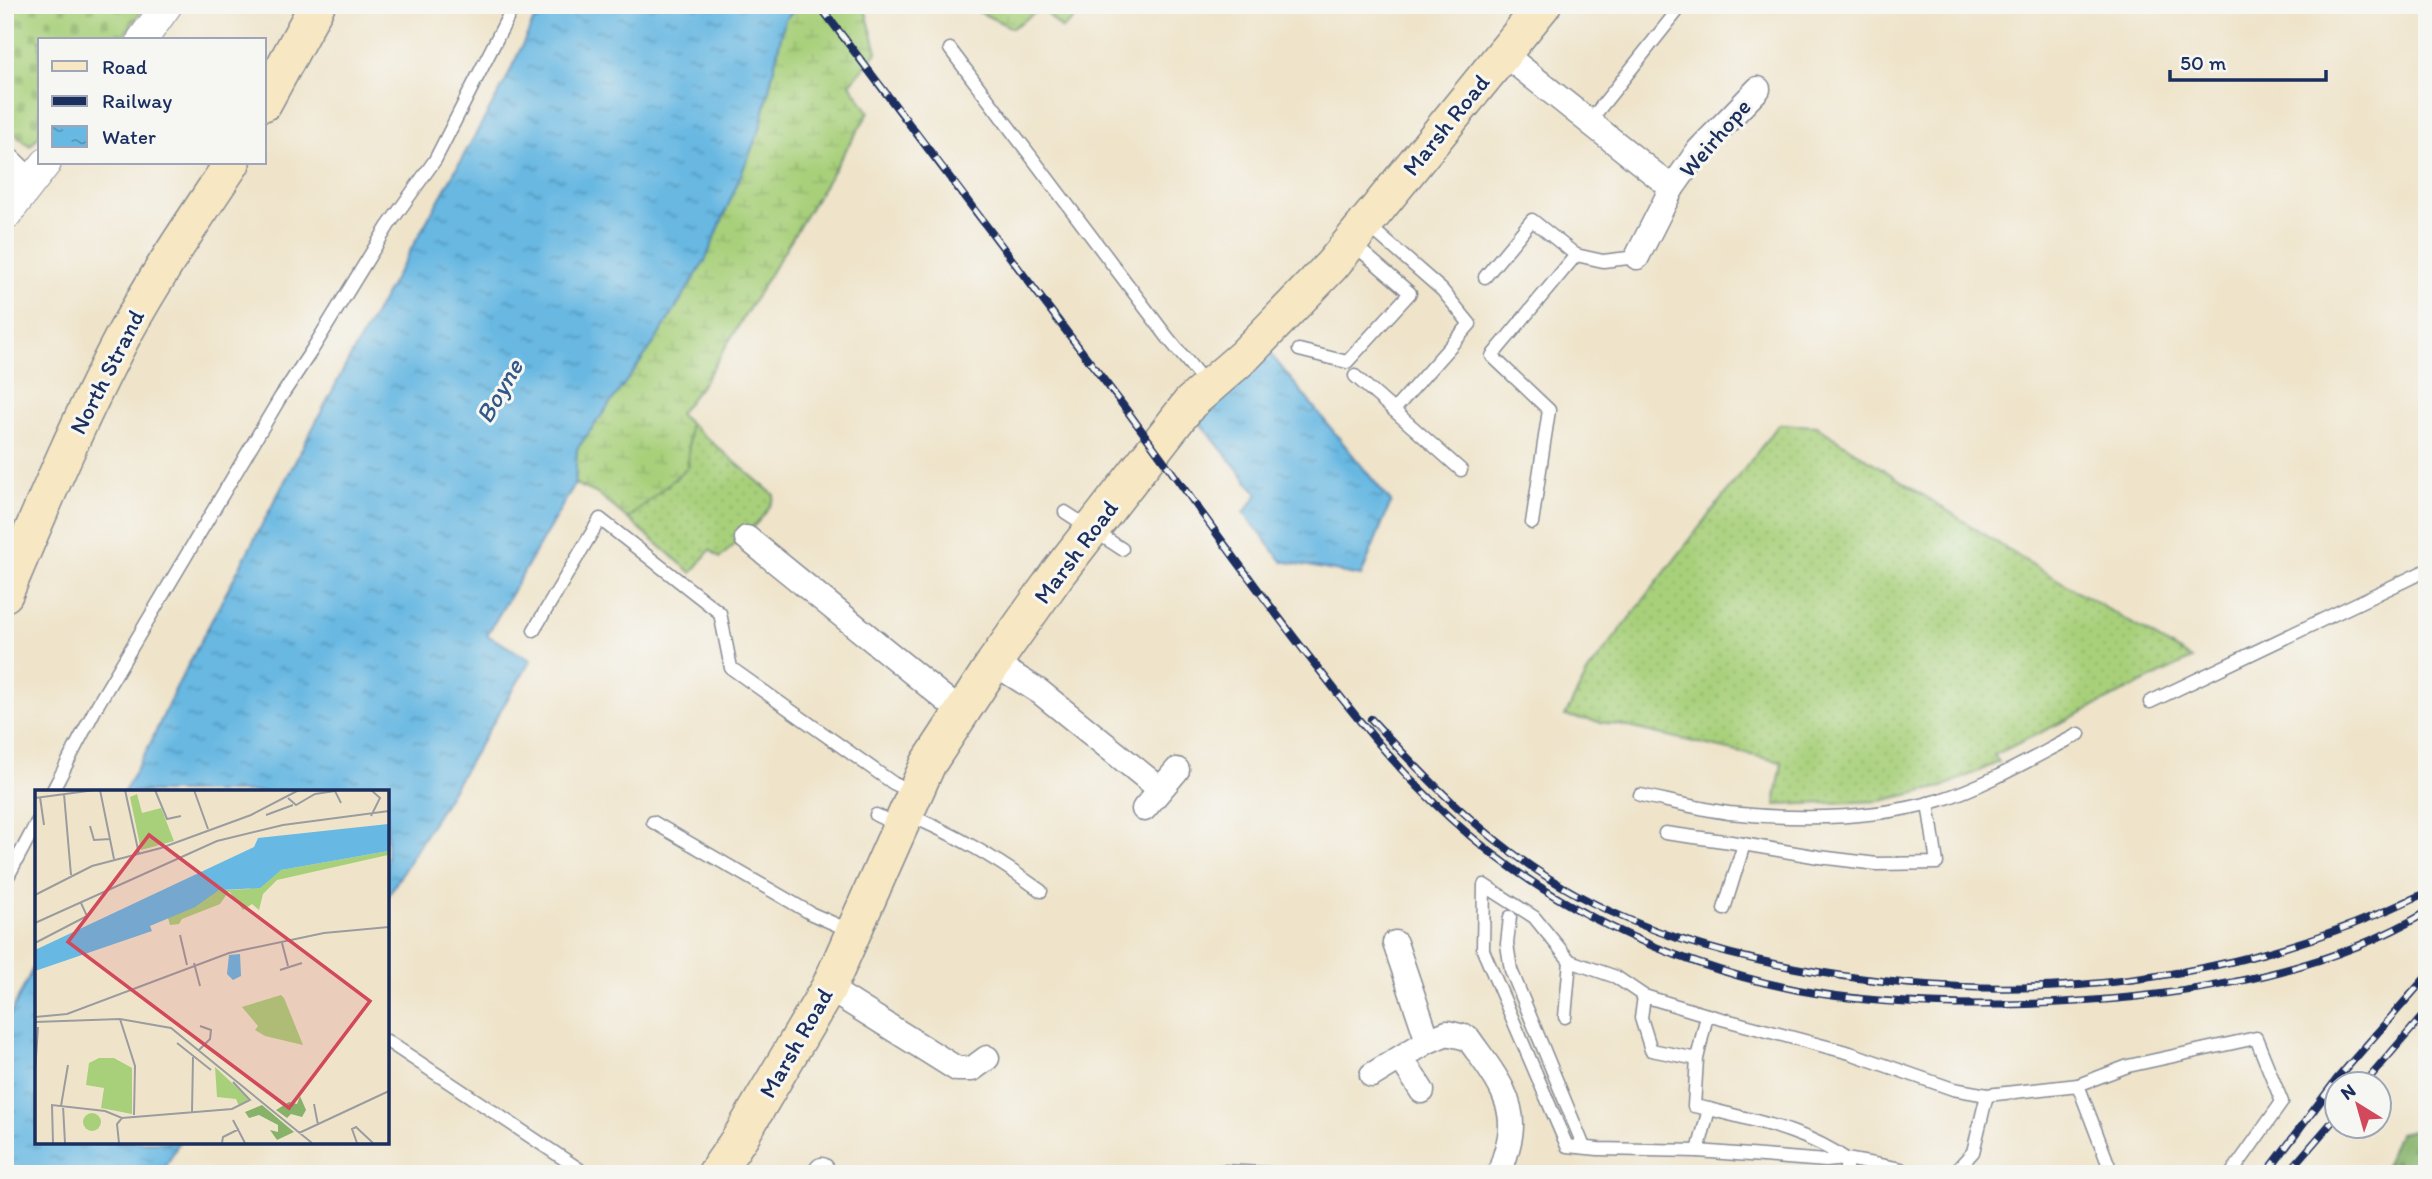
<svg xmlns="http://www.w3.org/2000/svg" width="2432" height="1179" viewBox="0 0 2432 1179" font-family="Itim,sans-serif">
<defs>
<pattern id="grass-dots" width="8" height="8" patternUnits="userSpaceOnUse" patternTransform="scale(1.75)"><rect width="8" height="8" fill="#a8d07a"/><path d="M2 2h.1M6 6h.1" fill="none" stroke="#90b36c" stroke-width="1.8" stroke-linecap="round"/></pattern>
<pattern id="forest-firs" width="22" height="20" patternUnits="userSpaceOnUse" patternTransform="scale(1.75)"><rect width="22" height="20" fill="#86b26a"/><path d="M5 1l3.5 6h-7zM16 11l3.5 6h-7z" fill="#6d915a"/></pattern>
<pattern id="wetland-marsh" width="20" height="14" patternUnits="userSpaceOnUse" patternTransform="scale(1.75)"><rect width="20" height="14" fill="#a8d07a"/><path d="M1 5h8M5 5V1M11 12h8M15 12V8" fill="none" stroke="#90b36c"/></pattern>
<pattern id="cemetery-stones" width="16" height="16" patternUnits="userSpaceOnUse" patternTransform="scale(1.75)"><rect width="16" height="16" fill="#a8d07a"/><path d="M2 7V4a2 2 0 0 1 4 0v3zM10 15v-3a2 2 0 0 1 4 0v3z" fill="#90b36c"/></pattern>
<pattern id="water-ripples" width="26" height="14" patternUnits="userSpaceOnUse" patternTransform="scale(1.75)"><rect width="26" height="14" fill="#67b8e2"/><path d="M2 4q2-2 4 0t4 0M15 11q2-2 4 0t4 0" fill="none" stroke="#5496ba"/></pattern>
</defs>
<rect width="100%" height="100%" fill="#f6f6f2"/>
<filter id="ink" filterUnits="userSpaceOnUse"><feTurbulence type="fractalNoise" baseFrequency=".0143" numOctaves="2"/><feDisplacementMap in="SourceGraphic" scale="14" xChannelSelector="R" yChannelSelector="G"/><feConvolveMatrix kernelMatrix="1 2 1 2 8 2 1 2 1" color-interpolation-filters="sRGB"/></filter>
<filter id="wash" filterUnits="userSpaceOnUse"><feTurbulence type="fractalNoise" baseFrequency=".00686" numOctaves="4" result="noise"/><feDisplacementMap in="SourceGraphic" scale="28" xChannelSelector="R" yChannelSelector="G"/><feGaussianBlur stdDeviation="1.57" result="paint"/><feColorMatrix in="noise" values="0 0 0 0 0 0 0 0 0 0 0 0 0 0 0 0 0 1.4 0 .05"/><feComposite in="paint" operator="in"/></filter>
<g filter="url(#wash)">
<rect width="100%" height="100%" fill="#efe4ca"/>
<g fill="url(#grass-dots)" stroke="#62806c" stroke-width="2">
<path d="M 689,423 L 774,495 C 773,513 734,544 720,558 L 710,550 L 692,573 L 628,519 L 688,467 Z"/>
<polygon points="1779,424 1816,426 2021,558 2192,659 1994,755 1999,762 1942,787 1880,801 1775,805 1782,762 1624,726 1565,716 1588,672"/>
</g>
<polygon fill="url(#forest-firs)" stroke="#507064" stroke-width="2" points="2427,1127 2427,1174 2382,1174 2398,1133"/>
<g fill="url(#wetland-marsh)" stroke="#62806c" stroke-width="2">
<polygon points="800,5 864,5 877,52 850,84 869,112 706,379 679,414 689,423 688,467 628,519 598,494 575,484 577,449 654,343 760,129 785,19"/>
<polygon points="965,5 1075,5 1074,19 1062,29 1042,8 1012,28"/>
</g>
<polygon fill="url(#cemetery-stones)" stroke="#62806c" stroke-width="2" points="5,5 146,5 120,40 40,40 40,135 30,146 5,126"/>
<g fill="url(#water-ripples)" stroke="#4174a0" stroke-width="2">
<polygon points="541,5 800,5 785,19 760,129 706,259 654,343 577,449 575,484 487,635 531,660 387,898 387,792 124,792 151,742 175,690 347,363 505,82"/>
<polygon points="1268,351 1391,502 1361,576 1282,561 1244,513 1258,494 1196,418"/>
<polygon points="37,960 37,1142 179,1142 162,1174 5,1174 5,1025"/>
</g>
</g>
<g filter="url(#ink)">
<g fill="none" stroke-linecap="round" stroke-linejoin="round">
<defs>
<g id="service">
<polyline points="950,49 1168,338 1207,385"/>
<polyline points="1589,122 1682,5"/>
<polyline points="1369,226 1442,290 1470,324 1394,410"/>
<polyline points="1485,277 1532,220 1576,255"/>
<polyline points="1299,350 1347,362 1410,293 1351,242"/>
<polyline points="1355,376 1461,470"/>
<polyline points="1065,512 1122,549"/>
<polyline points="1532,523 1549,410 1492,356 1576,255 1603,261 1637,257"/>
<polyline points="534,630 600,519 720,613 731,668 893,783 912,792"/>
<polyline points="2150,702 2427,570"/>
<polyline points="52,792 98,704 280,398 312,350 388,226 435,160 514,5"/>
<path d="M 1640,795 C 1669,801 1699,809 1729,813 C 1797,820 1873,820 1940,800 C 1988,785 2034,757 2079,734"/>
<path d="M 906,814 C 957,835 997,859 1041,891"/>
<polyline points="876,815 897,825"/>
<polyline points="653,822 812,914 851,931"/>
<polyline points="1665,833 1731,842 1819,857 1877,864 1937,863 1928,803"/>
<polyline points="5,882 37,822"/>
<polyline points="1724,909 1744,844"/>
<polyline points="1510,917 1507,944 1511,970 1584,1147"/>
<polyline points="1570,961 1534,917 1484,885 1483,950 1567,1146 1598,1149 1698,1151"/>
<polyline points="1707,1015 1850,1053 1953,1089 1987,1095 2078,1085 2112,1174"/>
<polyline points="1565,1017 1570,961 1616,977 1644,996"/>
<polyline points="387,1041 579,1169 583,1174"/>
<polyline points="1697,1059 1651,1050 1641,1018 1644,996 1707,1015 1697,1059 1694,1106 1709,1109"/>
<polyline points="2078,1085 2128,1066 2256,1038 2282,1102 2231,1174"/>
<path d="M 1709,1109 C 1755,1121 1807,1131 1846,1159 L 1826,1161 L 1698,1151 Z"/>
<polyline points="1221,1174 1221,1171 1284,1174"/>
<polyline points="1846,1174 1846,1159 1901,1169 1904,1174"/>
<polyline points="1953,1174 1973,1152 1987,1095"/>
</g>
<g id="minor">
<polyline points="1504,54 1672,188"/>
<polyline points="5,157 31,182"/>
<polyline points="1637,257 1672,188 1699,150 1758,89"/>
<polyline points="747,538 961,712"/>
<polyline points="994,663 1040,692 1160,789"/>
<polyline points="1144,809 1177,770"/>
<polyline points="1395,943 1428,1041"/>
<polyline points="828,988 957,1069 972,1069 987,1058"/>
<polyline points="1401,1058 1422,1091"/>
<path d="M 1372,1075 L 1428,1041 L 1447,1033 L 1468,1038 C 1488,1067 1517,1098 1510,1136 C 1508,1149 1503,1161 1500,1174"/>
<polyline points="819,1174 822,1170"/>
</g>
<g id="tertiary">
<polyline points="142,40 167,5"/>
<polyline points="5,216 46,163"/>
</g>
<g id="secondary">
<polyline points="264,103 317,5"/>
<path d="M 5,594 C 42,507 78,421 122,338 C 155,277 194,220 232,163"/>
<polyline points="715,1174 741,1136 829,987 928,764 994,663 1058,573 1190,403 1244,356 1332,265 1543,5"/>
</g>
</defs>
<use href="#service" stroke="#858a94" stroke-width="15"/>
<use href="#minor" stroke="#858a94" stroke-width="27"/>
<use href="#tertiary" stroke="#858a94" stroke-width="32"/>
<use href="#secondary" stroke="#858a94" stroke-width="38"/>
<use href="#service" stroke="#fff" stroke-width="12"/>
<use href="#minor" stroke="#fff" stroke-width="24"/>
<use href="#tertiary" stroke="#fff" stroke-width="30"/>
<use href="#secondary" stroke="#f7e8c3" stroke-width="35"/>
<defs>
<g id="rail">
<path d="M 819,5 C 897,107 974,209 1051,311 C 1080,350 1111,388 1139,427 C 1201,511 1260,596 1325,677 C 1363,726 1403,775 1449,817 C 1544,905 1671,965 1798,990 C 1873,1004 1950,1006 2026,1004 C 2158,1000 2311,981 2427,912"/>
<path d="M 1371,719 C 1427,779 1477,832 1547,877 C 1629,929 1722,956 1818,972 C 2027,1007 2236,985 2427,892"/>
<polyline points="2364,1084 2427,1011"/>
<polyline points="2266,1174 2337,1079 2427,976"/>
<polyline points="2287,1174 2338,1115"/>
</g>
</defs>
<use href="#rail" stroke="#1b2f5e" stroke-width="8"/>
<use href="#rail" stroke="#f6f6f2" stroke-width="5" stroke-dasharray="16" stroke-linecap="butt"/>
</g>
</g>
<g text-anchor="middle" stroke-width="6" stroke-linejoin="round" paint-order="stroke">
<g font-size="24" fill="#1b2f5e" stroke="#f6f6f2">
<text transform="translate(1446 125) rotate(-51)" y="8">Marsh Road</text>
<text transform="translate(1715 138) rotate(-49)" y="8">Weirhope</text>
<text transform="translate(107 372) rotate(-63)" y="8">North Strand</text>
<text transform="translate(1076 552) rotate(-53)" y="8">Marsh Road</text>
<text transform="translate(796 1043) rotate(-60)" y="8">Marsh Road</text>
</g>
<g font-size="26" font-style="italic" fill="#325886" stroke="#f6f6f2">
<text transform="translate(499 391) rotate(-60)" y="9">Boyne</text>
</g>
</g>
<g transform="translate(35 790)">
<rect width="354" height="354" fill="#efe4ca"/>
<path d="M 246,205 L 249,208 L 268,255 L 230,246 L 220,240 L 223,236 L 207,217 ZM 64,268 L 79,268 L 97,278 L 97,324 L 66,318 L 69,298 L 51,295 L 54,273 ZM 180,277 L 212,307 L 214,310 L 204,316 L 201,309 L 182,307 Z" fill="#a8d07a"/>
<path d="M 265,306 L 271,320 L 267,327 L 256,324 L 252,328 L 241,320 L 254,312 L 262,314 ZM 227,315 L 259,342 L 242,350 L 235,340 L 243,342 L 243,335 L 224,325 L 214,328 L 210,322 Z" fill="#86b26a"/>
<path d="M 353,61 L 353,65 L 242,90 L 228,104 L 224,120 L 217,114 L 208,120 L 194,101 L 185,114 L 147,129 L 144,134 L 135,135 L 133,128 L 184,100 L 214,99 L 246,80 Z" fill="#a8d07a"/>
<path d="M 102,4 L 107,23 L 126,18 L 139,51 L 106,60 L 95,7 Z" fill="#a8d07a"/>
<path d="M48 332a9 9 0 1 1 18 0a9 9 0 1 1-18 0Z" fill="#a8d07a"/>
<path d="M 353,34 L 353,61 L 246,80 L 225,98 L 184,100 L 160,117 L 115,136 L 117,141 L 0,181 L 0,160 L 219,57 L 223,48 ZM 205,164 L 206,186 L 198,190 L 192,184 L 194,165 Z" fill="#67b8e2"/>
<path fill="none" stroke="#9a9c9f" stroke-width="2" d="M 65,0 L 79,69M 90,0 L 104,64M 120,0 L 132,29 L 146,26M 159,0 L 173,39M 336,0 L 345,8 L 336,26M 29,4 L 36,85M 5,7 L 9,35M 0,8 L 60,0M 253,8 L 261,15 L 280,4 L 300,1 L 306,13M 231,25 L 258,15M 55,36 L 59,50 L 75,49M 0,105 L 57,76 L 126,58 L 216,25 L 264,0M 0,133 L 182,51 L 248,35 L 354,21M 145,145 L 152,175M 0,153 L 52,126 L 46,113M 247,153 L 253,176M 159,173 L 165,196M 245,180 L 267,173M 0,227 L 32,224 L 194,163 L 289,143 L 354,137M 85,229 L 100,276 L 99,325M 0,232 L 85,229 L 136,238 L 277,353M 142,253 L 176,280M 164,260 L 175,249 L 176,240 L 165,236M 0,282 L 3,237M 279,314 L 283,335M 26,316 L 33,275M 28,316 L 30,353M 157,322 L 158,267M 198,330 L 210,353M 264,343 L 354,301M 18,353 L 17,315 L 70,321 L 87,328 L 197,319 L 215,310 L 198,292M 84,353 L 82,334 L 87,328M 187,353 L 188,347 L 204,339M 322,353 L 317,339 L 321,337 L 338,353"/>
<path fill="#d1495b" fill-opacity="0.15" stroke="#d1495b" stroke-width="3.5" d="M 114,45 L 335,211 L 254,318 L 33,152 Z"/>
<rect width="354" height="354" fill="none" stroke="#1b2f5e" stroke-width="3.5"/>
</g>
<rect width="2432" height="1179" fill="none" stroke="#f6f6f2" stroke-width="28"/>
<rect x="38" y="38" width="228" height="126" fill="#f6f6f2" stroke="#9ea6b7" stroke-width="2"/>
<rect x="52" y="61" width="35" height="10" fill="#f7e8c3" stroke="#9ea6b7" stroke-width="2"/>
<text x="102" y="74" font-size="21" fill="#1b2f5e">Road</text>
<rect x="52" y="96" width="35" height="10" fill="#1b2f5e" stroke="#9ea6b7" stroke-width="2"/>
<text x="102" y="108" font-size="21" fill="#1b2f5e">Railway</text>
<rect x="52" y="126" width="35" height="21" fill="url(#water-ripples)" stroke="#9ea6b7" stroke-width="2"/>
<text x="102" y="144" font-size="21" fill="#1b2f5e">Water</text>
<g transform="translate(2358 1105) rotate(323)"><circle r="33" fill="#f6f6f2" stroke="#9ea6b7" stroke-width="2"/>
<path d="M0-5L12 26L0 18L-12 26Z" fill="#d1495b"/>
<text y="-10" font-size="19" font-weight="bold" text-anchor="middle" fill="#1b2f5e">N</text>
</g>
<path d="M2170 70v10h156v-10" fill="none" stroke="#1b2f5e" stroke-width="3.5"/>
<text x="2180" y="70" font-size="21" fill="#1b2f5e" stroke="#f6f6f2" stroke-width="5" paint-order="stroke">50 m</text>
</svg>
